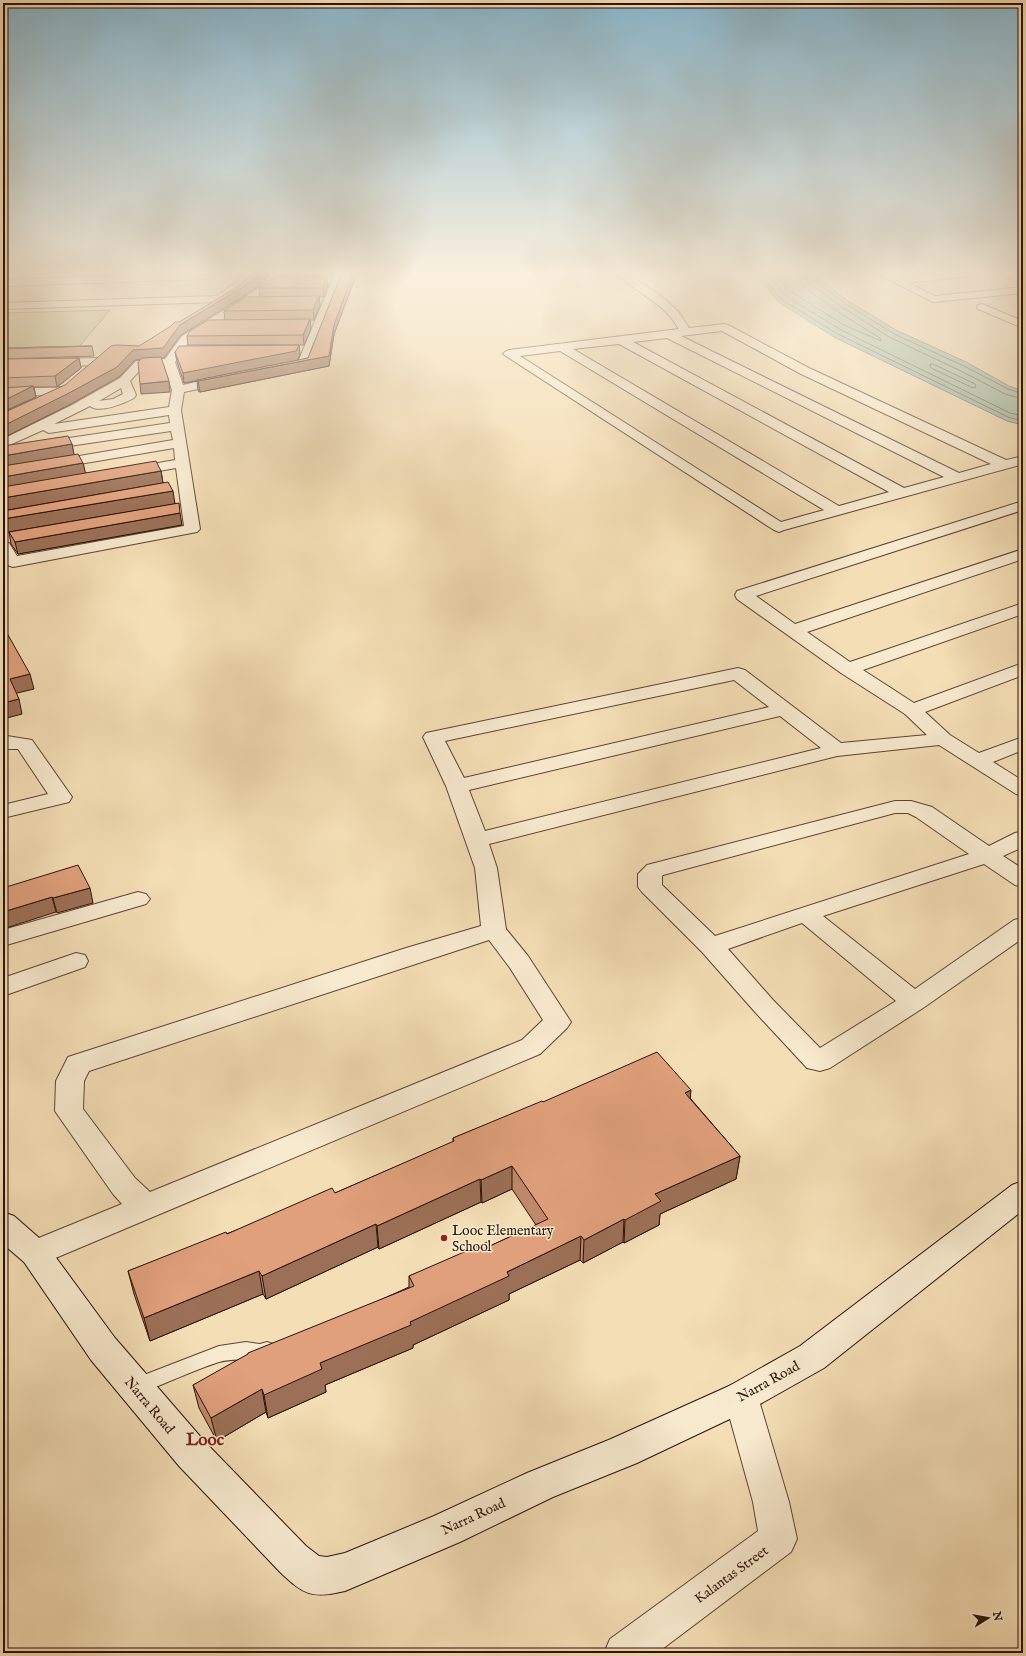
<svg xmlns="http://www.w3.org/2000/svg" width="1026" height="1656" viewBox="0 0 1026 1656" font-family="'IM FELL English',serif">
<rect width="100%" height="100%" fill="#f4deb5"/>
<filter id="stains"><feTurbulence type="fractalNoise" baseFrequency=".005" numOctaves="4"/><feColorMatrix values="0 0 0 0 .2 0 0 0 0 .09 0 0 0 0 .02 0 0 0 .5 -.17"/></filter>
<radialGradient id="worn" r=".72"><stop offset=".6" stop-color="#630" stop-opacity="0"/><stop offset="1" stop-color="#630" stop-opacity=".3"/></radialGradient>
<polygon fill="#c1c089" stroke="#766848" points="110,310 73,354 3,355 3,313"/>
<polygon fill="#9dbda8" stroke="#6f7868" points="753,273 811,273 848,301 896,330 966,362 1009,386 1023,391 1023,425 1007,421 836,338 780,303"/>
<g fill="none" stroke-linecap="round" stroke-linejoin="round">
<g stroke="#646758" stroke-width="1">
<polyline points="758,273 782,300 838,334 1008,417 1023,421"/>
<polyline points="765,273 786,296 841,330 1010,413 1023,416"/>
<polyline points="773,273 790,291 844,325 881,341 880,338 840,313 804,287 798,273"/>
<polyline points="804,273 808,282 843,308 891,338 961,371 1005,394 1023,399"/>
<polyline points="810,273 811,278 846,304 894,334 964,366 1008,389 1023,394"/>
<polygon points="933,364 975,384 976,387 973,388 931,368 930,365"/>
</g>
<defs>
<path id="lane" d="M 246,1342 L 260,1344 L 267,1342 L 273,1344 L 276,1350 L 273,1356 C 256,1362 238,1357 219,1362 C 191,1371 165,1384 138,1394 L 131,1392 L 129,1386 L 131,1380 L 219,1346 Z"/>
<g id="street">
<polygon points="200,273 208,273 212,276 207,279 3,286 3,280"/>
<polygon points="243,273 253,273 254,277 224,301 220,302 3,309 3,303 217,296 244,276"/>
<path d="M 269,273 L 279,273 L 276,283 L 264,294 L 190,340 L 175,362 L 183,385 L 227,375 L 231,376 L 233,379 L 231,382 L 184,392 L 181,410 L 200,529 L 197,532 L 13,567 L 7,565 L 3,559 L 3,541 L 9,543 L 17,556 L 184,526 L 176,468 L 130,476 L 125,475 L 123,472 L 125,469 L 130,468 L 175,460 L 174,448 L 3,477 L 3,469 L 173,440 L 171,431 L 42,450 L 37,449 L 35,446 L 37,443 L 42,442 L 170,423 L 169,415 L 49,433 L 43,430 L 3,448 L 3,439 L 72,405 L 120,378 L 136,361 L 165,359 L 182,336 L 256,290 L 267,280 ZM 164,366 L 172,390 L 169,407 L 54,424 L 90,406 C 99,414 125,403 134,398 L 136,395 L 130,381 L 143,367 ZM 121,388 L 123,394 L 113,399 L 99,401 Z"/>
<path d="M 335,273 L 345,273 L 309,365 L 307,368 C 297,370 283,374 274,372 L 272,369 L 274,366 L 298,362 Z"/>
<path d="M 614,273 L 626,273 L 661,296 L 678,311 L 689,328 L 724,324 L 728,325 L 809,368 L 1006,460 L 1023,456 L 1023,464 L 784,530 L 779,532 L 774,530 L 503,354 L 505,352 L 509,350 L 679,329 L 670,316 L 662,308 ZM 722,331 L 801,374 L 991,464 L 959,473 L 681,336 ZM 667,338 L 944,477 L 904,488 L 633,342 ZM 619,344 L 889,492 L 839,506 L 573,349 ZM 560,351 L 824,510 L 781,522 L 520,356 Z"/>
<polygon points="875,273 888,273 898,278 941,273 976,273 971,276 908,283 935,296 1023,287 1023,293 933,302"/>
<polygon points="997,273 1011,273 1023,278 1023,285"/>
<polygon points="982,304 1023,321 1023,328 978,309 977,307 978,305"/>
<polygon points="96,358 100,359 102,362 100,365 3,368 3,360"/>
<polygon points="62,387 66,388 68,391 66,394 3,397 3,389"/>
<path d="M 1023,501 L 1023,510 L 756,596 L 795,624 L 1023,549 L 1023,559 L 807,632 L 850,662 L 1023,603 L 1023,614 L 863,670 L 914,703 L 1023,663 L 1023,675 L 925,712 L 950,735 L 979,753 L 1023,737 L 1023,750 L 993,762 L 1023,781 L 1023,796 L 1016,794 L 939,745 L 837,756 L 489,844 L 497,868 L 506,929 L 528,956 L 571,1022 L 567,1028 L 540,1054 L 46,1262 L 35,1266 L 24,1262 L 19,1253 L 24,1244 L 122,1204 L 113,1194 L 55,1111 L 56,1081 L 68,1057 L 406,948 L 481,926 L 475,868 L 446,786 L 423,737 L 426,733 L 738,668 L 745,670 L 841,743 L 927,735 L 905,714 L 841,673 L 737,599 L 735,595 L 737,591 ZM 734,680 L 769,707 L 464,778 L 445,741 ZM 780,716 L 821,748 L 485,831 L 469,790 ZM 489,940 L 510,968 L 543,1020 L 522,1040 L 150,1192 L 135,1178 L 83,1109 L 84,1081 L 89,1071 Z"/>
<polygon points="7,736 32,740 72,797 69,802 3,818 3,805 48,794 18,749 3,749 3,737"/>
<path d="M 895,801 L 911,801 L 932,807 L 989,846 L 1015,833 L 1023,831 L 1023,847 L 1003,856 L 1023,869 L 1023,887 L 1015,885 L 984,864 L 823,916 L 915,989 L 1014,920 L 1023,918 L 1023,938 L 923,1008 L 830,1068 L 820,1071 L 807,1068 L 755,1012 L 702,952 L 642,892 L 638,887 L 638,874 L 647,865 ZM 895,813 L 908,813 L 916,817 L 969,854 L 715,936 L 662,885 L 662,876 L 663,875 ZM 802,923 L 896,1001 L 820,1048 L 773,1000 L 728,949 Z"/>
<polygon points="138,892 146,894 150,899 146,904 3,946 3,930"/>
<polygon points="76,953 85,955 88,961 85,967 3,996 3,978"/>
<polygon points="741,1381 753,1386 758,1397 789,1502 797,1539 791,1552 657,1653 604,1653 610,1639 758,1531 753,1502 724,1397 729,1386"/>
</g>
<path id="secondary" d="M 1023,1181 L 1023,1210 L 824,1368 L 753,1408 L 637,1463 L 553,1497 L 460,1542 L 345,1591 C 312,1599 304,1595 280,1572 L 179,1466 L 91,1360 L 24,1262 L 3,1244 L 3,1212 L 14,1216 L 46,1244 L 115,1338 L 205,1442 L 306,1546 L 319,1556 L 327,1557 L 345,1553 L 434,1516 L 527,1473 L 611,1439 L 729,1386 L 800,1346 L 1012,1185 Z"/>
</defs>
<use href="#lane" stroke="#5d4433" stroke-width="2"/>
<use href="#street" stroke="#5d4433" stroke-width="2"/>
<use href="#secondary" stroke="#2b1108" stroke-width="2"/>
<use href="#lane" fill="#f8eacf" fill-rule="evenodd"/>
<use href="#street" fill="#f8eacf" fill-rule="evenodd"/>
<use href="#secondary" fill="#f8eacf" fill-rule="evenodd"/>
</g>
<g fill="#c08a6a" stroke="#2b1108">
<polygon points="279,273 334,273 332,276 280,276"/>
<polygon points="342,273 357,273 334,334 329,366 200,392 198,391 197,381 184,383 177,362 175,352 299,345 300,355 297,361 308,358"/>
<polygon points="328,286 324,297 319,297 320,306 314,320 310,320 311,329 304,345 188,345 187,336 225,320 224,311 260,297 259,288"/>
<polygon points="92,346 94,356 3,359 3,348"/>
<polygon points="79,358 81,368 57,387 34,387 36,397 3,412 3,359"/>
<polygon points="72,444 74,455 83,463 85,473 161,471 163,483 175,503 182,525 18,554 11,544 9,532 3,533 3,446"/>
<polygon points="690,1098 740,1156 736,1179 660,1214 659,1225 624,1243 623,1242 583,1263 580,1260 509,1294 509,1300 413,1345 413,1348 325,1385 326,1392 268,1418 266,1412 217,1441 199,1408 193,1385 409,1287 409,1276 490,1246 536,1225 512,1189 482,1203 481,1202 379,1249 378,1247 266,1299 263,1294 150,1341 134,1294 128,1271 335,1193 453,1142 453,1138 543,1102"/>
</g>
<g fill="#9c7056" stroke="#2b1108">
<polygon points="262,273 268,273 266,279 255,289 181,335 164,358 135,360 119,377 71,404 3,438 3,426 133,350 180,325"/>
<polygon points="353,273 357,273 334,334 329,366 200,392 198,381 329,356 334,325"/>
<polygon points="327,277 328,286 324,297 323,288"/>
<polygon points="319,296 320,306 314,320 313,310"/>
<polygon points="310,319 311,329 304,345 303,335"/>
<polygon points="299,345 300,355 297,361 184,383 183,373"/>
<polygon points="79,358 81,368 57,387 55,376"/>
<polygon points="169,381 170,392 141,394 140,384"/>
<polygon points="33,386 36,397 3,412 3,401"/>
<polygon points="72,444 74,455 3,467 3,456"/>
<polygon points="83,463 86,475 4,489 3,484 3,477"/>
<polygon points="161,471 163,483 3,511 3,498"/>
<polygon points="173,491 175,504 3,533 3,519"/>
<polygon points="180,513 182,525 18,554 15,542"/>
<polygon points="30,674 34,689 13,694 10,679"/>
<polygon points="19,699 22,714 3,719 3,703"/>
<polygon points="90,888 93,903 57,913 53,898"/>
<polygon points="52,897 56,912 3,929 3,912"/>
<polygon points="691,1090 689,1113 685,1093"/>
<polygon points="740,1156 736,1179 660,1214 659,1225 624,1243 625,1220 655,1194"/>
<polygon points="512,1166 512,1189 482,1203 481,1180"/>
<polygon points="480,1179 481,1202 379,1249 377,1226"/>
<polygon points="624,1219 623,1242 583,1263 584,1240"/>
<polygon points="376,1224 378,1247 266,1299 262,1276"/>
<polygon points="581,1236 580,1260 509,1294 509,1300 413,1345 413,1348 325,1385 326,1392 268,1418 264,1395 320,1363 410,1322 507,1272"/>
<polygon points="259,1271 263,1294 150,1341 144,1318"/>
<polygon points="262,1389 266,1412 217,1441 211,1418"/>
</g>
<g fill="#dfa07b" stroke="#2b1108">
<polygon points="253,273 262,273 254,280 180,325 163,348 133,350 117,367 69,393 3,426 3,413 65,385 111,346 117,345 139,346 171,326 175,322 179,322 236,288"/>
<polygon points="342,273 353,273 334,325 329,356 198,381 197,380 308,358"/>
<polygon points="275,277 327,277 323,288 259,288"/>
<polygon points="319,296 313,310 224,311 245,297"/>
<polygon points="310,319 303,335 187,336 190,331 208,320"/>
<polygon points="299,345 296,351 183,373 175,352 179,346"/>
<polygon points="92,346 3,349 3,348"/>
<polygon points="161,357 169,381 140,384 138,362 142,358"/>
<polygon points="79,358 55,376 3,378 3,359"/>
<polygon points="33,386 3,401 3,388"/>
<polygon points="68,436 72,444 3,456 3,446"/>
<polygon points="78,454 83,463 3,477 3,466"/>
<polygon points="156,461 161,471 3,498 3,487"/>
<polygon points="168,482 173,491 3,519 3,511"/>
<polygon points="179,503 180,513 15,542 9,532"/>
<polygon points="3,626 30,674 10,679 19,699 3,703"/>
<polygon points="78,865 90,888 53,898 52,897 3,912 3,888"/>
<polygon points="657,1052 691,1090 685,1093 740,1156 655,1194 661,1201 625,1220 624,1219 584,1240 581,1236 507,1272 509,1276 410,1322 411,1325 320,1363 322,1369 264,1395 262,1389 211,1418 193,1385 248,1354 248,1353 414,1286 409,1276 487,1242 490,1246 548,1219 512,1166 481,1180 480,1179 377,1226 376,1224 262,1276 259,1271 144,1318 128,1271 226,1232 227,1234 332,1188 335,1193 454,1141 453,1138 542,1101 543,1102"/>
</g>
<linearGradient id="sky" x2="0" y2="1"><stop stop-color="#8ab8ce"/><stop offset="0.54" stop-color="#faf0de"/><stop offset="1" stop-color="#faf0de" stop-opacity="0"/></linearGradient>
<rect width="1026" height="505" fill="url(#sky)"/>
<circle fill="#8f2418" stroke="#f8eacf" stroke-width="1.5" cx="444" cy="1238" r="4"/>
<g text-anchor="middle" stroke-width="3" stroke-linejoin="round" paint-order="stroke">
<g font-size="14" fill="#2b1108" stroke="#f8eacf" text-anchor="start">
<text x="452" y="1235">Looc Elementary<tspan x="452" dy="16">School</tspan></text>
</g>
<g font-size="14" fill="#2b1108" stroke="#f8eacf">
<text transform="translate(768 1381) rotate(-29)" y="5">Narra Road</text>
<text transform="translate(150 1405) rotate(50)" y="5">Narra Road</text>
<text transform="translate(473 1516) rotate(-25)" y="5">Narra Road</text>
<text transform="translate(731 1574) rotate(-36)" y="5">Kalantas Street</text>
</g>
<g font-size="17" font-weight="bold" fill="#7a1f14" stroke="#f8eacf">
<text x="205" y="1445">Looc</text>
</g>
</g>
<rect width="1026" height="1656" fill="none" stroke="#f4deb5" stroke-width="16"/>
<rect x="4" y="4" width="1018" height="1648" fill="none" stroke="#2b1108" stroke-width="2"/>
<rect x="8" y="8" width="1010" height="1640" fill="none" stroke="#2b1108"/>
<g transform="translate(988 1618) rotate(79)" stroke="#f8eacf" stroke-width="3" paint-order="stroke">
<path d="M0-3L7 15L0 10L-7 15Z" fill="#2b1108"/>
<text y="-6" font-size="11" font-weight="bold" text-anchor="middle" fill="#2b1108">N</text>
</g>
<rect width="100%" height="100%" filter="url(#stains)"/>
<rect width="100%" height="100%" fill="url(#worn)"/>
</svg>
